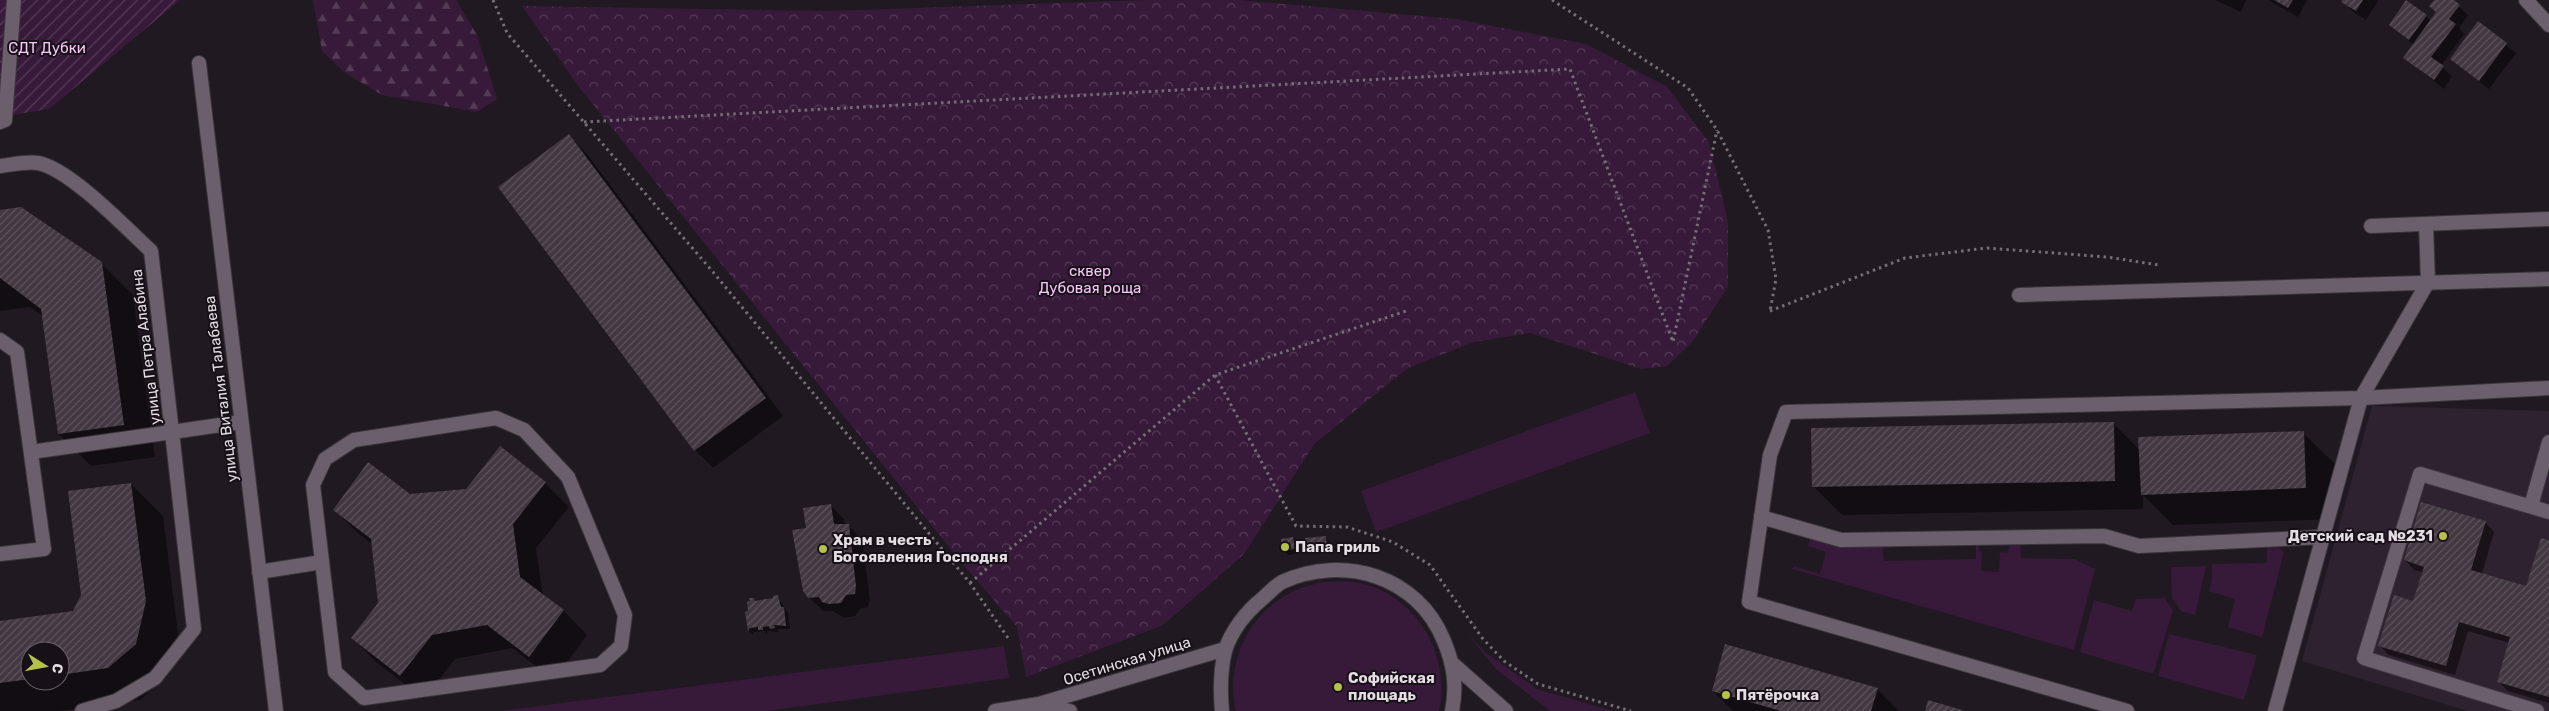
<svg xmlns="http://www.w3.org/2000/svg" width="2549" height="711" viewBox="0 0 2549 711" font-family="Rubik,sans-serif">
<defs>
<pattern id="forest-firs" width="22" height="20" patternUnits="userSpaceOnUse" patternTransform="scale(1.25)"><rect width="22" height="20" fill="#371a39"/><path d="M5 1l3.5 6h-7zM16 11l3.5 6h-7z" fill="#543b56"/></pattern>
<pattern id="park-crowns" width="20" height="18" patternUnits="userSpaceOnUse" patternTransform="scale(1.25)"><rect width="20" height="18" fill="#371a39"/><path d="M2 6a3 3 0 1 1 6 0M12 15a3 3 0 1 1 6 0" fill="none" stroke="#543b56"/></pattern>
<pattern id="garden-furrows" width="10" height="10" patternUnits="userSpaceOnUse" patternTransform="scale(1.25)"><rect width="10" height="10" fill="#371a39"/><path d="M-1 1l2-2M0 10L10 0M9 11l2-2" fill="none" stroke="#543b56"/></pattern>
<pattern id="building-hatch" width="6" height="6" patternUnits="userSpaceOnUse" patternTransform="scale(1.25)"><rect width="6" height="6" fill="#423842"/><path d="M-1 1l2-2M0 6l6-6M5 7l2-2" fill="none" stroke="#5d545d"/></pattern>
</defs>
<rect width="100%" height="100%" fill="#211922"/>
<polygon fill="#2f222f" points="2372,406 2549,411 2549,711 2468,711 2302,661"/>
<g fill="#371a39">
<polygon points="1635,392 1650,433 1376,532 1361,491"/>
<polygon points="1810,538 1833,544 1882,543 1884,561 1976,559 1976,543 1978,542 1979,551 1982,552 1981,571 1999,572 2000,552 2007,553 2010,544 2020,541 2021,558 2074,559 2095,569 2074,650 1792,569 1794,566 1820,574 1826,552 1808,546"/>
<polygon points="2267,544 2277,546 2284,552 2262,637 2228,627 2235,599 2209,591 2212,580 2212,564 2267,563"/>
<polygon points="2206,566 2195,615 2181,611 2172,598 2171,567"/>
<path d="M 1322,582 C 1332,582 1343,581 1353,582 C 1414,590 1452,654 1439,711 L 1236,711 C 1225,664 1248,613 1292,592 C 1301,587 1312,585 1322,582 Z"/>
<polygon points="2164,598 2173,610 2153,674 2080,652 2094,600 2132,611 2136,599"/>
<polygon points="1467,633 1485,652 1537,689 1613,711 1550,711 1496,669"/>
<polygon points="2169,634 2257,655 2244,700 2158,676"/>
<polygon points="1004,646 1009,678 766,711 501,711"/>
</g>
<polygon fill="url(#forest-firs)" points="313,0 456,0 477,35 497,99 477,112 382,95 344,72 322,51"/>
<polygon fill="url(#park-crowns)" points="1150,0 1238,0 1456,19 1586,44 1667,87 1709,142 1728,222 1728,286 1693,341 1667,366 1641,369 1531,333 1474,342 1408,368 1315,443 1244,554 1163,625 1026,677 1017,627 962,563 579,87 522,6 828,11"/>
<polygon fill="url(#garden-furrows)" points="0,0 180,0 49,109 0,117"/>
<g fill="#0007" fill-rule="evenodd">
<polygon points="2215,0 2246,0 2241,12"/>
<polygon points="2268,0 2307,0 2298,17"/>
<polygon points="2344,0 2377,0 2378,1 2366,20 2352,11"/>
<polygon points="2435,0 2452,0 2468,15 2459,28 2464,34 2441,66 2452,76 2444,89 2404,58 2414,45 2390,25 2426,16 2431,21 2437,12"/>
<polygon points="2478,23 2516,53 2489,89 2451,59"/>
<polygon points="569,136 587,154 783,416 713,468 695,450 500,188"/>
<polygon points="0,211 101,263 133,295 155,457 91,466 59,434 44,317 30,307 0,311"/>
<polygon points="2113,423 2140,450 2303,433 2335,464 2336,519 2173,525 2143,495 2143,509 1842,515 1813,486"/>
<polygon points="501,448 545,483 569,507 536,548 543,596 564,611 587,635 554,680 512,648 455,659 424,699 376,662 353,638 379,604 373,545 358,533 334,510 410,495 467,490"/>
<path d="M 131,484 L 163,516 L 178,634 L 167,676 L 140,700 L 60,711 L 0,711 L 0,622 L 74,612 ZM 30,651 L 60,651 L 60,681 L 30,681 Z"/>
<polygon points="830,505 844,519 845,525 848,525 862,539 870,600 868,607 860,609 855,616 844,618 833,611 823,611 809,597 807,529"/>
<polygon points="2485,522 2494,532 2482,574 2527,588 2549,541 2549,703 2508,691 2499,682 2510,643 2468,631 2455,675 2389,655 2380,646 2414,602 2423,572 2414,570 2405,560"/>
<polygon points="1325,537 1330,542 1330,551 1312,553 1308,549"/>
<polygon points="1293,538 1297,542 1299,553 1288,555 1284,550"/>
<polygon points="778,597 788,613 790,629 778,629 778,632 767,631 767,634 764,631 754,632 753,635 749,631 746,614 749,612 754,600 756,602 775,600"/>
<polygon points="1877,689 1899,711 1733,711 1713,691"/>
</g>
<g fill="url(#building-hatch)">
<polygon points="2274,0 2293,0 2288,8"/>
<polygon points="2342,0 2363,0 2356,11 2341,2"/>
<polygon points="2406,0 2427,15 2409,40 2389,25"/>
<polygon points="2434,0 2454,0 2460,5 2449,19 2456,24 2431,57 2444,66 2434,80 2403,58 2436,12 2429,6"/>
<polygon points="2478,21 2507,43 2479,81 2450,59"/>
<polygon points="569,134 766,398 694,451 498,187"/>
<polygon points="21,207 102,262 124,425 58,434 41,309 0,278 0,210"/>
<polygon points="2114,422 2115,481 1812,487 1811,428"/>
<polygon points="2304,431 2306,488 2141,495 2138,437"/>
<polygon points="500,446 546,482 513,524 520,577 564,610 529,657 487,625 432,635 400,676 351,638 378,603 371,539 333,510 368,462 410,494 466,489"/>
<polygon points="131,483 146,601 136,644 108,668 60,675 60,651 30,651 30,679 0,683 0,621 73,611 81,595 68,491"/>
<polygon points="2421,502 2486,521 2471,570 2526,586 2541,538 2549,540 2549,697 2497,682 2510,637 2459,622 2446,666 2378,646 2394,595 2413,601 2424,567 2404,560"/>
<polygon points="831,504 834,524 849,524 856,586 855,594 846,595 841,603 829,604 822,602 819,597 808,598 803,591 792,530 806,528 803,508"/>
<polygon points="1326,536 1327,547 1306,549 1305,538"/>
<polygon points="1293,537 1295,549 1283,551 1281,539"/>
<polygon points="778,595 781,607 784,607 786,626 774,625 775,628 770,629 769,626 763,627 763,630 758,630 758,627 750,628 748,631 745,612 748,611 747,602 750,601 749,598 754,598 755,601 773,598 773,596"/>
<polygon points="1725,644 1878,688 1871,711 1781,711 1712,691"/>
<polygon points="1928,700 1962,710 1962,711 1925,711"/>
</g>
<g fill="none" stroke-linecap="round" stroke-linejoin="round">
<defs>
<g id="service">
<polyline points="0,122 5,120 14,0"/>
<polyline points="2371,226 2549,219"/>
<polyline points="2019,295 2549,279"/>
<polyline points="0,340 17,352 44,549 0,554"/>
<polygon points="496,418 524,430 568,477 625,615 621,646 600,665 364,698 335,672 313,485 325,459 354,440"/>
<polyline points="31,452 172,432 194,629 155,678 116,701 82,711"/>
<polyline points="2531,506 2549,442"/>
<polyline points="1761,517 1841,540 2104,536 2139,546 2323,537"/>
<polyline points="259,572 322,562"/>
<polyline points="2127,711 1749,602 1770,455 1786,412 2361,398 2549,388"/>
<polyline points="2275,711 2361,398 2428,282 2426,224"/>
<polyline points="2537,711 2364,658 2420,474 2549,512"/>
</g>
<g id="minor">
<polyline points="2526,0 2549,25"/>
<polyline points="199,63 276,711"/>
<path d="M 0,166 C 12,165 26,161 38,163 C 70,169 126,228 151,251 L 172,432 L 241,422"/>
<polyline points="1042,705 1070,711"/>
<polyline points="995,711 1039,704 1225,649"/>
</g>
<g id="tertiary">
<polyline points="1453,664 1506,711"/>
<path d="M 1222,711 C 1220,690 1220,672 1225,651 C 1231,631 1246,612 1262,599 C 1268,594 1275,586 1282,582 C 1344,554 1418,576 1444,641 C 1454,665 1457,686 1452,711"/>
</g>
</defs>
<use href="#service" stroke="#3b353b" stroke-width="16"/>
<use href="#minor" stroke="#3b353b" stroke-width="16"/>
<use href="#tertiary" stroke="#3b353b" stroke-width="16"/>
<g stroke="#756e76" stroke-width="3" stroke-dasharray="2.5 4" stroke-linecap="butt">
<polyline points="493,0 507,33 713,272 970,583 1008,638"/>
<polyline points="1552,0 1688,88 1717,130 1768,230 1776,279 1770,311"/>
<polyline points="584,122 1570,69 1673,342 1717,130"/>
<polyline points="1770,311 1905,258 1987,248 2107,257 2159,265"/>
<polyline points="1215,375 1296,526 1347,527 1393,542 1430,565 1483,639 1504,661 1538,684 1631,711"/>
<polyline points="970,583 1215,375 1406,311"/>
</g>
<use href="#service" stroke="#6a5f6a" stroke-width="14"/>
<use href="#minor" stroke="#6a5f6a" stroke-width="14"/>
<use href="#tertiary" stroke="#6a5f6a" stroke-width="14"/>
</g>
<g fill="#b5c249" stroke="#181018" stroke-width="2">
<circle cx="2443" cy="536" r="5"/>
<circle cx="1285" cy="547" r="5"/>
<circle cx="823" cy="549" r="5"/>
<circle cx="1338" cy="687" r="5"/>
<circle cx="1726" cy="695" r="5"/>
</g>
<g text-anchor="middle" stroke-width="4" stroke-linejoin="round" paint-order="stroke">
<g font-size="15" fill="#f8c6fa" stroke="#181018">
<text x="47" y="53">СДТ Дубки</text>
<text x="1090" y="276">сквер<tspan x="1090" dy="17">Дубовая роща</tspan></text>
</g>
<g font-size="15" fill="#e4dee4" stroke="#181018">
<text transform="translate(146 347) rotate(-97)" y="5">улица Петра Алабина</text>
<text transform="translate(221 389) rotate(-97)" y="5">улица Виталия Талабаева</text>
<text transform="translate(1127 661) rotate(-17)" y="5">Осетинская улица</text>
</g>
<g font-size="15" font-weight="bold" fill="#e4dee4" stroke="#181018" text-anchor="start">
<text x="2433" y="541" text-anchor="end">Детский сад №231</text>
<text x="833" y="545">Храм в честь<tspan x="833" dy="17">Богоявления Господня</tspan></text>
<text x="1295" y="552">Папа гриль</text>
<text x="1348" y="683">Софийская<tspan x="1348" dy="17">площадь</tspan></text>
<text x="1736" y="700">Пятёрочка</text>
</g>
</g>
<g transform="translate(45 666) rotate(101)"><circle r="24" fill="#181018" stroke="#6a626a"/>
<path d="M0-4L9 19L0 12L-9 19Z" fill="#b5c249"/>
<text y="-8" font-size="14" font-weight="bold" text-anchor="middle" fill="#e4dee4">С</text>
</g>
</svg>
